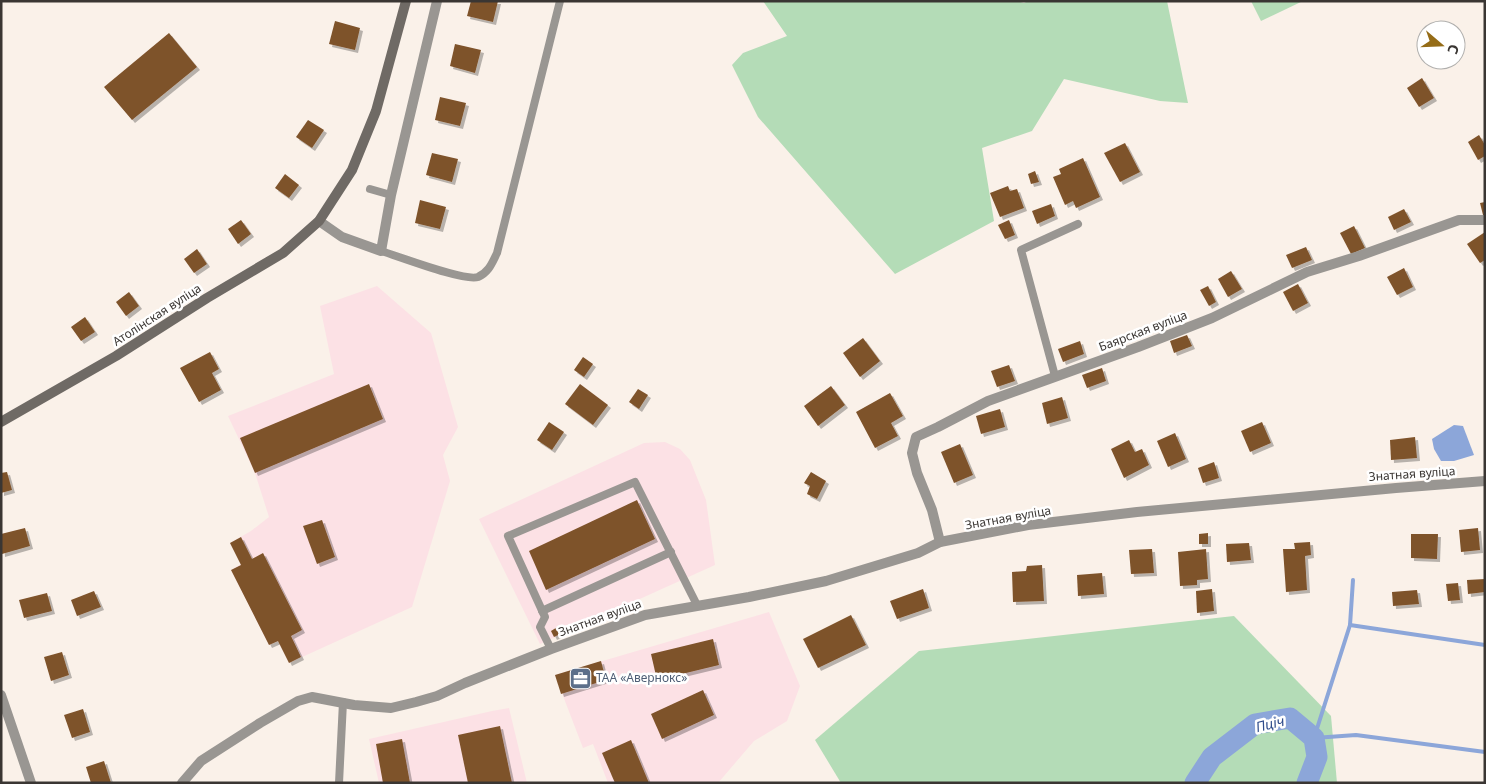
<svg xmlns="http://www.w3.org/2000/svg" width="1486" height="784" viewBox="0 0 1486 784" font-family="'Noto Sans',sans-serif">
<defs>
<filter id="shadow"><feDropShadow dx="3" dy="3" stdDeviation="0" flood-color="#0004"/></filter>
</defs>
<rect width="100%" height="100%" fill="#faf1e9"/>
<g fill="#fce1e5">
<polygon points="377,286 431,333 458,427 443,455 450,481 412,607 289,663 278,641 269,645 231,570 241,564 230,543 251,531 269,517 255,473 228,416 334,374 320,306"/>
<polygon points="665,442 680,449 690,460 706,500 715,565 540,644 479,519 644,443"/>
<polygon points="769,612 800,686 787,721 754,741 718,783 608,783 593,744 583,748 555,675"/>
<polygon points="509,708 527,783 379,783 369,739 492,711"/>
</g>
<g fill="#b4dcb7">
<polygon points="763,1 1017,1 1024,3 1028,1 1167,1 1188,103 1160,101 1064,79 1032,131 982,148 994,221 895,274 758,117 732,65 743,53 787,36"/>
<polygon points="1251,1 1303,1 1261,21"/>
<polygon points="1234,616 1331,716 1337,783 841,783 815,740 919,651"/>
</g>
<polygon fill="#8ca6d9" points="1454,425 1463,426 1474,455 1454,461 1441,461 1434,449 1432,439"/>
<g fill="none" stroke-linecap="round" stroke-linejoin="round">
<g stroke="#8ca6d9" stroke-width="4">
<polyline points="1350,625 1353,580"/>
<polyline points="1485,645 1350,625 1314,738 1356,735 1485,752"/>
</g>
<polyline stroke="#8ca6d9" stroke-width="21" points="1195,783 1212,757 1255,724 1290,718 1314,738 1317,757 1307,783"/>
</g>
<g fill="#7e522a" filter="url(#shadow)">
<polygon points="471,1 498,1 493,22 467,16"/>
<polygon points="335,21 360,28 355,50 329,44"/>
<polygon points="169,33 197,67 132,120 104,87"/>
<polygon points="455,44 481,50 475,73 450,66"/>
<polygon points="1422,78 1434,98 1419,107 1407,88"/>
<polygon points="440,97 466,103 460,126 435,120"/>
<polygon points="308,120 324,130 312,148 296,137"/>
<polygon points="1479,135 1485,145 1485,156 1478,160 1468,142"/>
<polygon points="1125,143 1140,172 1120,182 1104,153"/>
<polygon points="432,153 458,159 452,182 426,175"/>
<polygon points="1083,158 1100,197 1076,208 1073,201 1065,205 1053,177 1061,174 1059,169"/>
<polygon points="1035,171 1039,182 1031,184 1028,174"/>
<polygon points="285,174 299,185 289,198 275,188"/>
<polygon points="1008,186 1010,191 1017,189 1024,208 1000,217 990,193"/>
<polygon points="420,200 446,207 440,229 415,223"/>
<polygon points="1485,202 1485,219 1484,219 1480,203"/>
<polygon points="1051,204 1055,216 1037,224 1032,211"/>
<polygon points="1404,209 1411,222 1394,230 1388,217"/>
<polygon points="241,220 251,234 238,244 228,229"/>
<polygon points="1009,220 1015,235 1005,239 998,225"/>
<polygon points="1354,226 1365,248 1351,254 1340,233"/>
<polygon points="1485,232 1485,260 1480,263 1467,244"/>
<polygon points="1306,247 1312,260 1292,268 1286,255"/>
<polygon points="197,249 207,264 194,273 184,259"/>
<polygon points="1404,268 1413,287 1397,295 1387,277"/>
<polygon points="1231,271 1242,289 1228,297 1218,279"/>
<polygon points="1298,284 1308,303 1293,311 1283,292"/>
<polygon points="1208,286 1216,302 1209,306 1200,290"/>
<polygon points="129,292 139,306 126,316 116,302"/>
<polygon points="85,317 95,332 81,341 71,327"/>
<polygon points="1187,335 1192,346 1174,353 1170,341"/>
<polygon points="863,338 880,361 860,377 843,353"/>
<polygon points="1080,341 1084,354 1063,362 1058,349"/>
<polygon points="210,352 219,369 212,373 221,390 199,402 180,368"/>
<polygon points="583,357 593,364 584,377 574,370"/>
<polygon points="1009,365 1015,381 997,387 991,371"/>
<polygon points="1102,368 1106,381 1087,388 1082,375"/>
<polygon points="369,384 383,419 255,473 240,438"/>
<polygon points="580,384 608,405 593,425 565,404"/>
<polygon points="831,386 845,405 818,426 804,406"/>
<polygon points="638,389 648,395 639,409 629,402"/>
<polygon points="890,393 903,416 891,423 898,436 875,448 856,412"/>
<polygon points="1062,397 1068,418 1047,424 1042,403"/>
<polygon points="1000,409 1005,427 981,434 976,416"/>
<polygon points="549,422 564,432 552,450 537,440"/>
<polygon points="1262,422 1271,443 1250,452 1241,431"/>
<polygon points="1175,433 1186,459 1168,467 1157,441"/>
<polygon points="1415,437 1417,458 1391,460 1390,440"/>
<polygon points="1129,440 1135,452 1142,449 1149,465 1124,478 1111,449"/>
<polygon points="960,444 973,475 954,483 941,452"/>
<polygon points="1214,462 1219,478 1203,483 1198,468"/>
<polygon points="7,472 12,490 1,493 1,473"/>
<polygon points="811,472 826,481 817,499 807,494 810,486 804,483"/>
<polygon points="637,500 655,539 546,590 529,551"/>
<polygon points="322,520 335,557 317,564 303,526"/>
<polygon points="25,528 30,546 2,554 1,534"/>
<polygon points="1478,528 1480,550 1461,552 1459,530"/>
<polygon points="1208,533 1208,544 1199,544 1199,534"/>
<polygon points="1411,534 1438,534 1437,559 1411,558"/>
<polygon points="241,537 252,559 263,553 302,630 291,636 301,657 289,663 278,641 269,645 231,570 241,565 230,543"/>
<polygon points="1310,542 1311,555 1305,556 1307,590 1286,592 1283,549 1295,549 1294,543"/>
<polygon points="1249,543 1251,560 1227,562 1226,544"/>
<polygon points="1152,549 1154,573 1131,574 1129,550"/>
<polygon points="1206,549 1208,579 1197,580 1197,585 1180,586 1178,552"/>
<polygon points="1042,565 1044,601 1013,602 1012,572 1026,571 1027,566"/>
<polygon points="1102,573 1104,594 1078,596 1077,575"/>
<polygon points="1485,579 1485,592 1468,594 1467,580"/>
<polygon points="1458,583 1460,600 1448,601 1446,584"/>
<polygon points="923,589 929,608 897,619 890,601"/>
<polygon points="1212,589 1214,611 1197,613 1196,591"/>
<polygon points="1417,590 1419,604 1393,606 1392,592"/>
<polygon points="94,591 101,607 77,616 71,600"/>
<polygon points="47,593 52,611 24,618 19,600"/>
<polygon points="851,615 866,645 818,668 803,639"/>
<polygon points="559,626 562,633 554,637 551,631"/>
<polygon points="713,639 719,665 657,680 651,654"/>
<polygon points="62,652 69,675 51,681 44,657"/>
<polygon points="601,661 606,680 561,694 555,675"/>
<polygon points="703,690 714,715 662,739 651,714"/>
<polygon points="83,709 90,732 72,738 64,715"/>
<polygon points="500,726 512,783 468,783 458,735"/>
<polygon points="402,739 410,783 383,783 376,744"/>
<polygon points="631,740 649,783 615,783 602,753"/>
<polygon points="104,761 111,783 91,783 86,767"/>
</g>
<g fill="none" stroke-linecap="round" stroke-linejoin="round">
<g stroke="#999692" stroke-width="8">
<polyline points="370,189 391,195"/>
<path d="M 381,251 C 398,256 465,282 478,277 C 489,272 492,263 497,253 L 560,1"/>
<polyline points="1055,376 1021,250 1078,224"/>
<polyline points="542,611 671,552"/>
<polyline points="551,649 540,627 545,617 508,536 635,482 697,605"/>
<polyline points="339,783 343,702"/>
</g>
<g stroke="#999692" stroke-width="10">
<polyline points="319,221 342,237 381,251 391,195 437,1"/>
<polyline points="940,542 932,510 917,473 912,453 916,437 938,427 988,401 1138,347 1212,318 1307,272 1359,256 1459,220 1485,220"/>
<polyline points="1,695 31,783"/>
<polyline points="182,783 201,761 260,723 298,701 312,697 354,705 391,708 416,702 437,696 465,683 551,649 645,615 749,597 826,581 918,553 940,542 1028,525 1137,512 1396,488 1485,481"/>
</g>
<polyline stroke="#6f6a65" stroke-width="10" points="1,422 116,356 207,298 283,253 319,221 352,170 376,111 406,1"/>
</g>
<defs>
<symbol id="office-square" viewBox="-11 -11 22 22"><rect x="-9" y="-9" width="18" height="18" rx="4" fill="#5c6f8a" stroke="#fff"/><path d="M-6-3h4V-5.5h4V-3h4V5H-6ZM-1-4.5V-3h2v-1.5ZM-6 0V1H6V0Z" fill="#fff"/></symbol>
</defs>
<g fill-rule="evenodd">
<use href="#office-square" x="568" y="666" width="25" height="25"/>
</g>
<g text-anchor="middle" stroke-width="5" stroke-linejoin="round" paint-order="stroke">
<g font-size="12" fill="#3a3633" stroke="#fff">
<text transform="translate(157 315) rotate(-33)" y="4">Атолінская вуліца</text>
<text transform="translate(1143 331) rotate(-21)" y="4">Баярская вуліца</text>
<text transform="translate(1412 474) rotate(-4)" y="4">Знатная вуліца</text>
<text transform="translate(1008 518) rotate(-10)" y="4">Знатная вуліца</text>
<text transform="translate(600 618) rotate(-20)" y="4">Знатная вуліца</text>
</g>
<g font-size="12" fill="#4e5e75" stroke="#fff" text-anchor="start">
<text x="596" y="682">ТАА «Авернокс»</text>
</g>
<g font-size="14" font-style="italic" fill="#2e4b8a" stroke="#fff">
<text transform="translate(1270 724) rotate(-14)" y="5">Пціч</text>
</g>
</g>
<rect width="1486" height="784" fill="none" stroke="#3a3633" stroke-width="5"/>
<g transform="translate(1441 45) rotate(109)"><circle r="24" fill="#ffffff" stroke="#b0afad"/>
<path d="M0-4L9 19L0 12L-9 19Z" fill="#956c17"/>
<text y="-8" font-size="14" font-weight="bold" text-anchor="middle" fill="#3a3633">С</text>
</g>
</svg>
